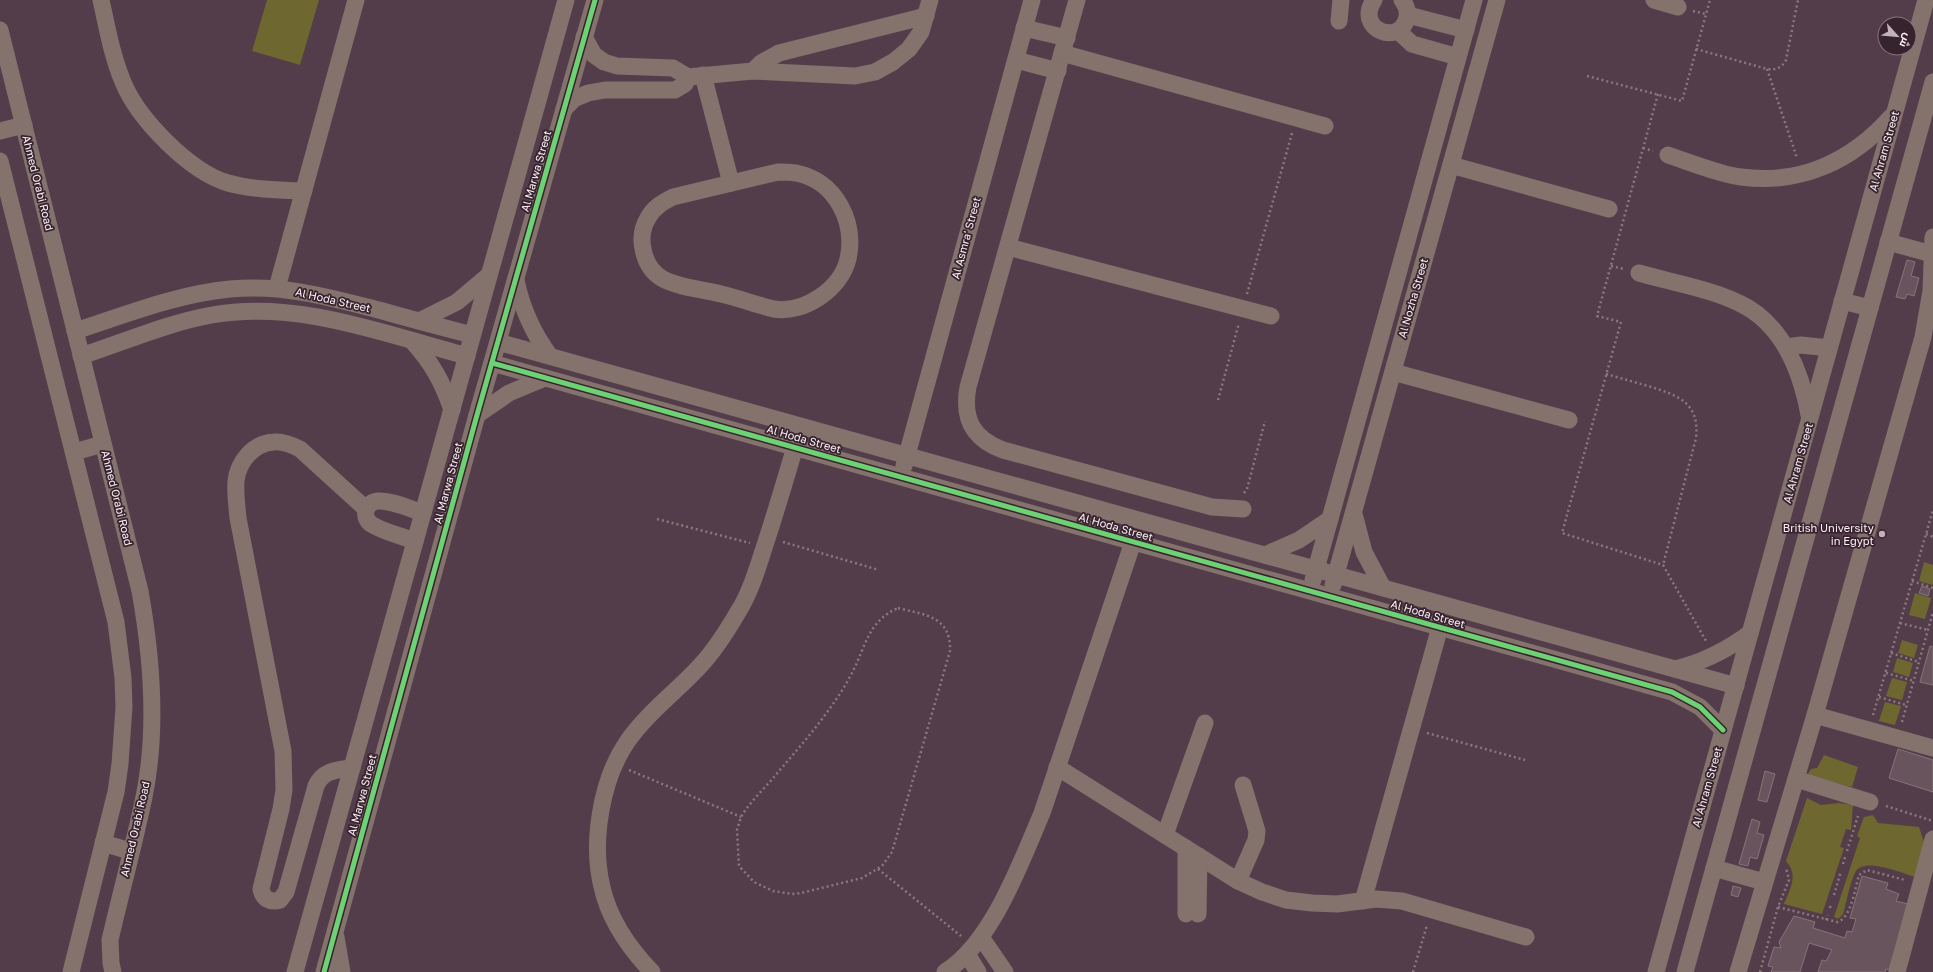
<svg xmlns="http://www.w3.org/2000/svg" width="1933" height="972" viewBox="0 0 1933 972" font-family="'Golos Text',Cairo,sans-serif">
<rect width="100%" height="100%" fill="#543d4b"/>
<g fill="#6e6730">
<polygon points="267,0 319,0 300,65 252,51"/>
<polygon points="1924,562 1933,565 1933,585 1919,581"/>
<polygon points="1915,593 1931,598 1925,619 1909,615"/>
<polygon points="1902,640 1918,645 1914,658 1898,653"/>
<polygon points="1897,658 1913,663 1909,677 1893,672"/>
<polygon points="1892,678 1907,682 1902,700 1886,696"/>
<polygon points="1885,702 1901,706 1895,725 1879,721"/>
<polygon points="1824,755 1858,767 1852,787 1813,777 1808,774 1811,769 1817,768"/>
<path d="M 1807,798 L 1821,805 L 1839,803 L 1853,805 L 1851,830 L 1846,829 L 1840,847 L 1844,848 L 1822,914 L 1784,904 C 1790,889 1799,875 1786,861 Z"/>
<path d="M 1873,815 L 1878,823 L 1919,827 L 1925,845 L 1915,877 C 1901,873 1862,856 1855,873 C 1849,885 1847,901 1843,914 L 1838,919 L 1834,917 L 1860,838 L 1857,836 L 1864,817 Z"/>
</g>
<g fill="#68545d" stroke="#88737b">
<polygon points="1907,260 1915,262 1911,276 1919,278 1914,296 1907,294 1905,299 1896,297"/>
<polygon points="1922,586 1930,589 1928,596 1919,593"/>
<polygon points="1930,646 1933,647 1933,685 1920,682"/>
<polygon points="1898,749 1933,760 1933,792 1889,778"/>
<polygon points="1765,771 1775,774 1767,802 1758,800"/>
<polygon points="1752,819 1760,822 1757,833 1764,835 1757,859 1750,857 1748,866 1739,864"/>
<polygon points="1862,876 1888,883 1886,889 1899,894 1896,901 1908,904 1889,970 1886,969 1885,972 1818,972 1822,960 1826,961 1832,950 1809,943 1800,972 1771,972 1773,967 1768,966 1774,947 1781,948 1779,942 1794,916 1815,922 1813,928 1845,938 1847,931 1852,932 1856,919 1850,918"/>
<polygon points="1733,886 1741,888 1738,897 1731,895"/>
</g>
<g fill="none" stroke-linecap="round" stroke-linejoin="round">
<g stroke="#8a797a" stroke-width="2.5" stroke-dasharray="2 3" stroke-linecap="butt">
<polyline points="1693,11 1706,14"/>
<path d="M 1696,49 L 1767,69 C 1777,70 1781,68 1786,60 L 1798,0"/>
<polyline points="1767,69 1797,158"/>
<polyline points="1587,76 1682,101 1710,0"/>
<polyline points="1658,94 1597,316 1621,322 1562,533 1663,565 1706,641"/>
<polyline points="1643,148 1653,151"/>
<polyline points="1611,266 1624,269"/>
<polyline points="1247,294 1292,133"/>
<path d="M 1606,374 C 1620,378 1634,382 1648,386 C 1677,395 1700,402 1696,438 L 1663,565"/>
<polyline points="1218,400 1239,323"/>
<polyline points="1244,493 1247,489 1265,421"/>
<polyline points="657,519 750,543"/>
<polyline points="1926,534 1933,537"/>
<polyline points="783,542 879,570"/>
<polyline points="1912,581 1933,588"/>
<path d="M 898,608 C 925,615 951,616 950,651 L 892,852 L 882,866 L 862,878 L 801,893 L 792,894 L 773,891 L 754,882 L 739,866 L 737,830 L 741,817 C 749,803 763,790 774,777 C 802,744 832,711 852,673 C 866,646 868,621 898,608 Z"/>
<polyline points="1900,623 1928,630"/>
<polyline points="1891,653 1919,662"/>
<polyline points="1886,673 1914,681"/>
<polyline points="1879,697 1906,705"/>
<polyline points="1873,715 1933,510"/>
<polyline points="1902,722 1933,612"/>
<polyline points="1427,733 1525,760"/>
<polyline points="629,770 741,817"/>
<polyline points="1886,806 1933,821"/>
<polyline points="1847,851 1858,816"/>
<polyline points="1843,864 1845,857"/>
<polyline points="878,869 961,936"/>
<polyline points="1834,895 1841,871"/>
<path d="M 1778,907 L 1837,922 C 1851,919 1855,888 1859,875 L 1867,870 L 1905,880"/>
<polyline points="1830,908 1831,903"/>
<polyline points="1826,920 1828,915"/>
<polyline points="1413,972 1427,925"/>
<polyline points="1760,972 1778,907 1789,880 1786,868"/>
</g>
<g stroke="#84726d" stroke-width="17">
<path d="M 101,0 C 107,27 112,56 123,82 C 138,119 190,172 228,183 C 253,190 279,190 304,191"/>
<path d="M 1077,0 L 968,387 C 962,419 973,439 1003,450 L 1212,507 L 1243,509"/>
<path d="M 1374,0 C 1354,30 1401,47 1407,17 C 1408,11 1406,5 1402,0"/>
<polyline points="1654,0 1678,7"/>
<polyline points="1408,15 1466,30"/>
<polyline points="1339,21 1341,0"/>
<polyline points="1024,28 1067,38"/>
<path d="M 0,30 L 140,591 C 152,658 158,729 144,797 C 134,845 121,892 110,940 L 111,963 L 113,972"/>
<polyline points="1398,31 1412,44 1458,57"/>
<polyline points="584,37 594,55 604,62 617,66 673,68 688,77 753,71 855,76 875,72 893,62 909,49 921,32 930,0"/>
<polyline points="1062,53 1325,126"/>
<polyline points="1016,60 1058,71"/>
<polyline points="753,71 761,63 779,53 926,16"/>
<polyline points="703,75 731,183"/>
<polyline points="564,109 574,99 588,93 605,90 675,90 685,84 688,77"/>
<polyline points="0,131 24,125"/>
<path d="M 1668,155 C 1689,162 1721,175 1741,177 C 1801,185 1852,161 1891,117"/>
<polyline points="0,161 116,622 123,678 124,707 120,764 116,792 71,972"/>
<polyline points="1451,165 1609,209"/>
<path d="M 778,172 C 784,172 790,172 796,173 C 836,181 856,222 848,259 C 841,289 804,314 774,309 C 756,305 739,298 721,294 C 702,289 680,288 663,279 C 643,268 636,237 648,218 C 654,207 663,202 673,197 Z"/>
<polyline points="1888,242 1932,254"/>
<polyline points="1008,247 1271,316"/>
<path d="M 1639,273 C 1670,282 1711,289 1739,303 C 1782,323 1801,371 1809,415"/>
<path d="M 516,280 C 522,309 532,332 550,356"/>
<polyline points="277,288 356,0"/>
<polyline points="1842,301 1870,308"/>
<polyline points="419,321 457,302 489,275"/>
<path d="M 75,331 C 125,315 177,294 230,289 C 282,284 329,297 379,310 C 410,319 441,327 472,335"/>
<path d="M 413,342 C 432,363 443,383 452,410"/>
<polyline points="498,342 1736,686"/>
<polyline points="1786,347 1801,345 1829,348"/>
<path d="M 81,356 C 124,342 167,323 212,315 C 299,300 384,334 467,356"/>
<polyline points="492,363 1672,692 1700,707 1723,730"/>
<polyline points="1393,372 1569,420"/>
<polyline points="477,415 509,393 545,378"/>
<polyline points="74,452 103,444"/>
<polyline points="904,466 1032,0"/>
<polyline points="1354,514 1364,552 1383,588"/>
<path d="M 415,541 C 402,536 383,532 371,524 C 361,516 366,502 378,501 C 392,500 410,509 423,513"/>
<polyline points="1265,555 1299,540 1330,519"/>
<polyline points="1313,580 1474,0"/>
<polyline points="1333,585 1497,0"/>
<path d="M 1675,669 C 1704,662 1727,650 1750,633"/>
<polyline points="1815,715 1933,748"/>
<polyline points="1057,767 1238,881 1262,892 1286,900 1312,903 1337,904 1376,899 1402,901 1526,937"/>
<path d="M 352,768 C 337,770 323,770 316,786 L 286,892 L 280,900 C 270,903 263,899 261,889 L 281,809 L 284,790 L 283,751 L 238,518 C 237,506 235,493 236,481 C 238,462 253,443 274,442 C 283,441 292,445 300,449 L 366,509"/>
<polyline points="1796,779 1870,802"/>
<polyline points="1165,835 1205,723"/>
<polyline points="103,843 130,851"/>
<polyline points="1714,868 1764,882"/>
<polyline points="1238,881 1256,840 1257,831 1243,785"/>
<polyline points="1363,901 1440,627"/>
<polyline points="1186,914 1186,848"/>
<polyline points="1198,914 1199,856"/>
<polyline points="336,937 342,972"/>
<polyline points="981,937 1005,972"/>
<polyline points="967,954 978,972"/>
<polyline points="295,972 566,0"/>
<polyline points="324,972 477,415 595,0"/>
<path d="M 652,972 C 630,949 609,919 602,887 C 591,843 601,780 627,742 C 647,713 676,692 700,666 C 715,650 727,631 738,612 C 750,593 757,570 764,548 C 775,515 785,481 795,447"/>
<path d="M 945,972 C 992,943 1021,862 1042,813 L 1133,542"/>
<polyline points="1656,972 1926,0"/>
<polyline points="1685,972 1933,82"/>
<polyline points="1738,972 1815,715 1923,337 1931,291 1933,237"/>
<polyline points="1897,972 1933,839"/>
</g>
<defs>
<g id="cycleway">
<polyline points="492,363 1672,692 1700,707 1723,730"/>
<polyline points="324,972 477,415 595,0"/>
</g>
</defs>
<use href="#cycleway" stroke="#37232e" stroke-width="8"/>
<use href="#cycleway" stroke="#6cd273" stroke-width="5"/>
</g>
<circle fill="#c1b2ba" stroke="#37232e" stroke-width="1.5" cx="1882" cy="534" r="4"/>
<g text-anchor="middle" stroke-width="3.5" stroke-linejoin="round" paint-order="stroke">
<g font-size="11" fill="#fcf1f6" stroke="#37232e">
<text transform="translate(1884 151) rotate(-74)" y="4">Al Ahram Street</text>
<text transform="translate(536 171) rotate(-74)" y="4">Al Marwa Street</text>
<text transform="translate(38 183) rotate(76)" y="4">Ahmed Orabi Road</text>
<text transform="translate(966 238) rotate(-75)" y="4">Al Asmra' Street</text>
<text transform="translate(1413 298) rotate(-74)" y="4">Al Nozha Street</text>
<text transform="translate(333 300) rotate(13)" y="4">Al Hoda Street</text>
<text transform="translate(804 439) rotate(16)" y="4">Al Hoda Street</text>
<text transform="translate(1798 463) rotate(-74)" y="4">Al Ahram Street</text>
<text transform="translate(448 483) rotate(-75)" y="4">Al Marwa Street</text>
<text transform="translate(117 498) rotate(76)" y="4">Ahmed Orabi Road</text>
<text transform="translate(1116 527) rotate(16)" y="4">Al Hoda Street</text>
<text transform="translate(1428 614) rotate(16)" y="4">Al Hoda Street</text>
<text transform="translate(1707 787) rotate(-74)" y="4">Al Ahram Street</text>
<text transform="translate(362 795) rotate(-75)" y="4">Al Marwa Street</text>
<text transform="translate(135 829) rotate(-77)" y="4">Ahmed Orabi Road</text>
</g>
<g font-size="11" fill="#fcf1f6" stroke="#37232e" text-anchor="end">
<text x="1874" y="532">British University<tspan x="1874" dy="13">in Egypt</tspan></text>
</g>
</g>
<g transform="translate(1897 36) rotate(117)"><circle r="19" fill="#37232e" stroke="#86757e"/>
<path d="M0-3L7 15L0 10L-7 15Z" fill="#c1b2ba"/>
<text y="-6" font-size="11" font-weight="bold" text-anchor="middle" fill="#fcf1f6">ش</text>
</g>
</svg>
